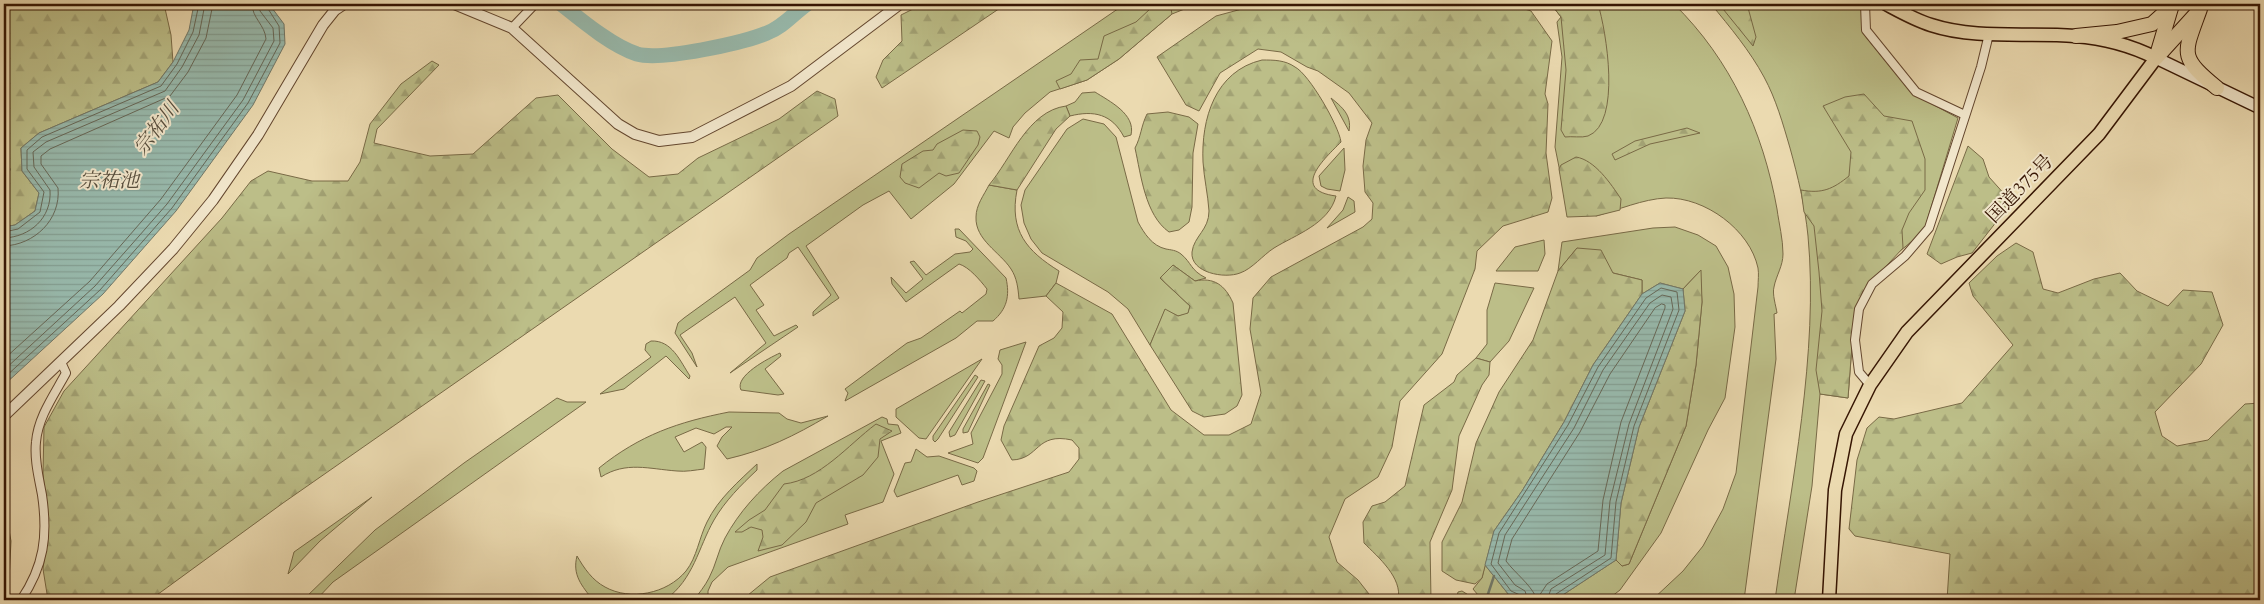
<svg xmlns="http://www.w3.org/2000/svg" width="2264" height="604" viewBox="0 0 2264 604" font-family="Cardo,'Noto Serif JP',serif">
<defs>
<pattern id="forest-firs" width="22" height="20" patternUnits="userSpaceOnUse" patternTransform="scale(1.25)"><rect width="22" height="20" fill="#bcbe88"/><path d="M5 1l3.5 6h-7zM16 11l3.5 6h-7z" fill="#a2a274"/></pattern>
<pattern id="water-rules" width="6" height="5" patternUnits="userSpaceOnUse" patternTransform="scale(1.25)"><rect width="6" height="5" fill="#98baad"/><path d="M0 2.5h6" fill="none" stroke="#849f93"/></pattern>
</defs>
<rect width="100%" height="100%" fill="#ebdab0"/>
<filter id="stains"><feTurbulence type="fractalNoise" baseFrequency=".004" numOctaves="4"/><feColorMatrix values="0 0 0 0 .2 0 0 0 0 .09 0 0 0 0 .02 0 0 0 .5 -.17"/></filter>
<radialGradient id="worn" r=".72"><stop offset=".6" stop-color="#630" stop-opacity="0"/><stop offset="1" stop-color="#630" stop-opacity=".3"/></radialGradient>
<g fill="#bcbe88" stroke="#796a46">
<polygon points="1125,4 1197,4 1172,14 1119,59 1087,80 1050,92 1025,113 1013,127 1009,138 994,131 954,184 911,219 889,191 863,205 806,246 839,298 813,316 813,312 831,295 798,247 789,253 787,258 750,285 764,305 756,310 774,336 796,325 798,327 730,373 766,343 735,297 680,335 692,353 697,367 675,333 678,323 684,318 750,270 757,258 789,234"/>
<path d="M 1551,4 L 1674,4 C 1731,60 1763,131 1777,209 C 1779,224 1783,239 1783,254 C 1783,266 1776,276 1774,287 C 1772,294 1776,306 1777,313 L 1774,314 L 1776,359 L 1744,600 L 1652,600 L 1683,571 L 1703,546 L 1723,509 L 1736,473 L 1758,287 C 1758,281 1759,274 1758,268 C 1750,230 1705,197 1666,198 C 1643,199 1618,210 1596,216 L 1564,192 L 1555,147 L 1562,57 L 1557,22 L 1561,17 Z"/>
<path d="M 1711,4 L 1863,4 L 1863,28 L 1866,37 L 1879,53 L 1907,87 L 1919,97 L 1958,118 L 1924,231 L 1893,257 L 1863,291 L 1854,319 L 1848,398 L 1820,394 L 1812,486 L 1794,600 L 1775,600 C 1791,485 1819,352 1808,236 C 1805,206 1798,177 1790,148 C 1783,124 1776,99 1764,77 C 1750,51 1730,27 1711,4 Z"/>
<path d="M 1095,92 C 1109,101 1136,114 1131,135 L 1124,137 C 1112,114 1094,110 1070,116 L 1066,106 L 1075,102 L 1082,93 Z"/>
<path d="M 1331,98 C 1342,107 1352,115 1349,131 Z"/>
<path d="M 1083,119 L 1104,124 L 1116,137 L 1138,222 C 1144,233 1152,246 1166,249 C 1171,250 1176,250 1181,254 C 1192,263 1190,270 1206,278 L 1195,281 L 1173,265 L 1160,278 L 1190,306 L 1188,314 L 1178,316 L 1165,310 L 1150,345 L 1128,309 L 1108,292 L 1042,253 L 1031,239 L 1024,223 L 1021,205 L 1025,190 L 1067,129 Z"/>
<polygon points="1344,148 1345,170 1340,191 1327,189 1321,186 1319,176"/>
<path d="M 989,185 L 1017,190 C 1009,231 1027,251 1059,271 L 1056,283 L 1046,296 L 1019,299 C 1018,288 1017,278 1011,269 C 1000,252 975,240 976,217 C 976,205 984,195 989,185 Z"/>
<polygon points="1348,197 1354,201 1355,212 1327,228 1343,210"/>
<polygon points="1675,227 1698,235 1716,246 1728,267 1734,294 1735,327 1725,398 1708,430 1661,533 1620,590 1607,600 1555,600 1616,560 1622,566 1629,564 1686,426 1696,365 1702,302 1700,271 1683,289 1660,283 1642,294 1642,280 1613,273 1577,248 1558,271 1562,242 1653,228"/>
<path d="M 955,229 L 959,229 L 1006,278 C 1010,296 1007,309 993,321 L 977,321 L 956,338 L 845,401 L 848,393 L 845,389 L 907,343 L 921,338 L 960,311 L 962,313 L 986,294 L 987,289 C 980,280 969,267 959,264 L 906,302 L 892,284 L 891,277 L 906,293 L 923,279 L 910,262 L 914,261 L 926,275 L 955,254 L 970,252 L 973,249 L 966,241 L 956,237 Z"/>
<polygon points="1544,240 1545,254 1538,271 1496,271 1515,247"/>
<polygon points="1495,283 1534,288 1509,341 1490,362 1476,358 1487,344 1487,310"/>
<path d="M 651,341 C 672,340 680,361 690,376 L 689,379 L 666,356 L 624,389 L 600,394 L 651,357 L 645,350 L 646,344 Z"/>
<polygon points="1026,342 983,458 978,463 948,453 973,444 971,433 1002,374 1002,365 998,359 1000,350"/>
<path d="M 780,353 L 781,356 L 765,369 L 784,394 L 778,395 L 741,390 C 734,376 769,358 780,353 Z"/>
<polygon points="982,359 926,439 919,438 896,417 896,409"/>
<polygon points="975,375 978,377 938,439 935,442 933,440 933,436"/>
<polygon points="981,380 985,381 955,435 950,437 949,432"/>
<polygon points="988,384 990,385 968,432 963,433 963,429"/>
<polygon points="557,398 567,402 586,402 333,582 316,600 303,600 375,530 464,463"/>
<path d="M 729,412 L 779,413 L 787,419 L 801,423 L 828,416 C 794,436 766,450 727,459 L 717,446 L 722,437 L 732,427 L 726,427 L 714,434 L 696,428 L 675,437 L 684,452 L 702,442 L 706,447 L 704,469 C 695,470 686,472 677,471 C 649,469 626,461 601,477 L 599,468 C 640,435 678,422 729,412 Z"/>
<path d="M 882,417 L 887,419 L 888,424 L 898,425 L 901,433 L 881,441 L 894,474 L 883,502 L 845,515 L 848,524 L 728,567 L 712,582 L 708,591 L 708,600 L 694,600 C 699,593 705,586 709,578 C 716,565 718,551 725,538 C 739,512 759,490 783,471 Z"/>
<polygon points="916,449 927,457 939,456 974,468 977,471 974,481 962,485 958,475 897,497 894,491 905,463 911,462"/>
<path d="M 757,464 L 757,470 C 741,485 725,501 714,520 C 698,548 694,579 665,600 L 593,600 C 582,586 572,575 577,556 C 584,568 592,580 605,587 C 630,601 667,594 686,571 C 697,557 699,538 707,522 C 718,499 739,481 757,464 Z"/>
<polygon points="372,497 320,541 288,574 294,552"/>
<polygon points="1485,565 1509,595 1522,600 1477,600 1478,595 1473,589 1482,578"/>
<polygon points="1462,591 1470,596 1470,600 1456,600 1458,592"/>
</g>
<g fill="url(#forest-firs)" stroke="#796a46">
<polygon points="4,4 164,4 171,35 173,62 158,82 39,133 21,148 22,171 39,193 35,211 15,225 4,227 4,197 10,169 4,156"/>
<polygon points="923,4 1006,4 882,88 876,77 883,60 902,41 901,15"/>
<polygon points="1170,4 1172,14 1119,59 1087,80 1060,89 1056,81 1071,74 1080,60 1098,59 1104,36 1136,22 1150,9"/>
<path d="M 1277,4 L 1509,4 L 1531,11 L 1552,41 L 1545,94 L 1548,104 L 1546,153 L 1552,198 L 1548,212 L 1503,226 L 1477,251 L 1475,269 L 1442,354 L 1400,401 L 1392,447 L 1378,477 L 1345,499 L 1329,537 L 1337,562 L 1358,580 L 1369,594 L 1368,600 L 742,600 L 770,577 L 978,502 L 1069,472 L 1079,459 L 1079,448 L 1072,440 C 1035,432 1040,459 1012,460 L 1001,440 L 1004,426 L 1039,346 L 1054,338 L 1062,328 L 1063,312 L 1046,296 L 1056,283 L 1112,314 L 1171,410 L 1204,435 L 1229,435 L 1251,424 L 1261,393 L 1250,329 L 1253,298 L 1271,277 L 1363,227 L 1372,219 L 1373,203 L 1365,192 L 1363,166 L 1366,140 L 1372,123 L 1349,93 L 1318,71 L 1307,67 L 1281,52 L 1258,49 L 1220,73 L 1199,111 L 1186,105 L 1157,57 L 1216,16 L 1253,6 Z"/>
<path d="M 1551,4 L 1598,4 C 1606,30 1622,123 1588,136 C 1582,138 1571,136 1565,137 L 1561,130 L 1566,70 L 1561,17 Z"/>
<polygon points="1719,4 1747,4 1756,37 1753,46"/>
<path d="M 1262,60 C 1274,60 1285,60 1295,67 C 1309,74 1339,126 1341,142 C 1324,159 1290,190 1336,196 C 1329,224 1295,235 1274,248 C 1263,255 1252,269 1240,273 C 1225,279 1190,273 1192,252 C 1194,236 1209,230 1209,211 C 1208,195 1204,178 1203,162 C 1201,119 1215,71 1262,60 Z"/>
<polygon points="432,61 439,65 377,129 374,143 430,156 473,154 536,98 558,95 612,149 649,177 678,174 698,158 779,119 817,91 835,99 838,116 283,503 150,600 48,600 43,569 48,526 43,474 44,427 64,391 222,218 251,181 268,171 312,181 348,181 360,162 370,124 401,84"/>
<path d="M 1864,94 L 1884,116 L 1912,121 L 1925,159 L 1925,190 L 1909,213 L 1902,230 L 1903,248 L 1863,291 L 1854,319 L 1848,398 L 1820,394 L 1816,370 L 1822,311 L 1819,272 L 1814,226 L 1804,212 L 1801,190 C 1822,194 1833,189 1849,176 L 1851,152 L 1823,106 L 1845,97 Z"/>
<path d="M 1066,106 L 1070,116 L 1056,129 L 1017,190 L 989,185 C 1011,159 1028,111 1066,106 Z"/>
<path d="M 1168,112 L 1189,117 L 1198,124 L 1193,153 L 1192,207 L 1189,222 L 1179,230 L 1169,232 C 1145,215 1141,175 1135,148 C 1141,137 1141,126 1147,114 Z"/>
<polygon points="1687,128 1700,133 1650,144 1615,160 1612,154 1635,141"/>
<polygon points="963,130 977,131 980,137 978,145 959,173 946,176 939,173 919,188 905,183 900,177 902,164 923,151 933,150 937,144"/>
<polygon points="1968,146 1983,159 1989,177 2007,197 2004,212 1972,253 1957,257 1941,264 1927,254"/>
<path d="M 1576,157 C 1595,160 1611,184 1621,199 L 1620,210 L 1596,216 L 1567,217 L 1559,169 L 1561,165 Z"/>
<polygon points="2016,243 2033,252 2043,289 2058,293 2094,279 2120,273 2137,291 2168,306 2183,290 2212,292 2223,325 2201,364 2155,412 2162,436 2177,446 2208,440 2245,404 2260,403 2260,600 1947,600 1950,554 1855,536 1849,529 1857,460 1867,428 1879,417 1894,419 1962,403 2013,345 1973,296 1969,283 1997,256"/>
<polygon points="1577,248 1601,250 1613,273 1642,280 1642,294 1593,365 1564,422 1522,491 1494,531 1482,578 1475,584 1456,580 1442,571 1442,542 1462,502 1476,443 1499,392 1533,340 1558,271"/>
<path d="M 1173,265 L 1195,281 C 1214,277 1225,285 1233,303 L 1242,395 L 1237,406 L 1225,414 L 1204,417 L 1192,411 L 1150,345 L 1165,309 L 1178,316 L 1188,313 L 1190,306 L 1160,278 Z"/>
<polygon points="1701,270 1702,302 1696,365 1686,426 1629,564 1622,566 1616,560 1621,503 1639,427 1685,311 1683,289"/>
<path d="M 1476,358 L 1490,362 L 1489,375 L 1482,385 L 1459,436 L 1452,490 L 1430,542 L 1431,600 L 1398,600 C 1403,578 1378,557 1364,543 L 1363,522 L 1372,506 L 1385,502 L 1405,486 L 1424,405 L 1454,382 L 1457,375 Z"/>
<path d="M 876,424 L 892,431 L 880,439 L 878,457 L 863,475 L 816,503 L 806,522 L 782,545 L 758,551 L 763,537 L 762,530 L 751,527 L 742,532 L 735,532 L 749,520 L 765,510 L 784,484 C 820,480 848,445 876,424 Z"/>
<polygon points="4,503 11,541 8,600 4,600"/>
</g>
<g fill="url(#water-rules)" stroke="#717869">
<polygon points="194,4 269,4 284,24 285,44 253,105 176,211 103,294 4,385 4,227 15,225 35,211 39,193 22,171 21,148 39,133 158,82 173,62 189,30"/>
<polygon points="4,156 10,169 4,197"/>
<polygon points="1660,283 1683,289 1685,311 1639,427 1621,503 1616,560 1555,600 1522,600 1509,595 1485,565 1494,531 1522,491 1564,422 1593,365 1642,294"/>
</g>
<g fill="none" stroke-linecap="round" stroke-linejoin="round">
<g stroke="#676858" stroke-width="1">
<polyline points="4,232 18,229 40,212 44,192 27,169 27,150 42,137 161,86 177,64 193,32 199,4"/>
<path d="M 4,238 C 30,237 52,218 50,190 L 34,167 L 33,152 L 46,142 L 165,91 L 182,67 L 199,35 L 205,4"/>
<path d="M 4,246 C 34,245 61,220 58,188 L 41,164 L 41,156 L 50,149 L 170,96 L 188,72 L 206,38 L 213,4"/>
<path d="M 1662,304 L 1665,305 L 1665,308 L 1621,422 L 1603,500 L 1598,551 L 1547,584 L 1539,596 L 1536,597 C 1529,583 1516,574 1506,561 L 1512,539 L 1580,432 L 1610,374 L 1655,308 Z"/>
<path d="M 4,359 L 90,281 L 161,199 L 237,95 L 266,39 C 265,25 252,18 252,4"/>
<polyline points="4,370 95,286 132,244 167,204 243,100 274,41 273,28 260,11 259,4"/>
<polyline points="4,378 100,290 172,208 248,103 280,43 279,26 265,4"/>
<polyline points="1521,600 1520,595 1511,591 1491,564 1499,533 1568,425 1598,367 1646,298 1661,288 1677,292 1679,310 1634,426 1616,502 1611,558 1556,594 1553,600"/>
<polyline points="1528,600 1525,591 1515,585 1498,563 1505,535 1574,428 1603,370 1650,303 1662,295 1671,297 1673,309 1629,424 1610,501 1605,555 1551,589 1547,600"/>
</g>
<polyline stroke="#717869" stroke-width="2.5" points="1486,600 1494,576"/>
<path stroke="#98baad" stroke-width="15" d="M 561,4 C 581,20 612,46 637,54 C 661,61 743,43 767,33 C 783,27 794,13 807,4"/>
<defs>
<g id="minor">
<polyline points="1865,4 1866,30 1916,92 1965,115"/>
<polyline points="512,28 535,4"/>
<polyline points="2260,210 2260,260"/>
<polyline points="1870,385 1859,372 1855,340 1859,309 1872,284 1905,256 1929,228 1981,67 1989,34"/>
<path d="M 21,600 C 44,566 48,536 42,495 C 39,478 34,460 36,442 C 38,417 54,395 66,373 L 61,362"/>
</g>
<g id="tertiary">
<polyline points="454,4 512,28 618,124 635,134 659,141 692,137 791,86 900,4"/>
<polyline points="4,416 119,306 173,249 213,200 258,135 323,25 335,10 344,4"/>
</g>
<polyline id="secondary" points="2156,58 2260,108"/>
<path id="trunk" d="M 1829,600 L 1835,490 L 1846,434 L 1870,385 L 1907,332 L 2099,134 L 2156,58 C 2132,46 2102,38 2075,36 C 2028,32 1977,40 1931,25 C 1915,20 1901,12 1886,4"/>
<g id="motorway">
<path d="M 2200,9 C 2184,54 2178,56 2217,88"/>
<polyline points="2076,36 2117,32 2152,24 2171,7"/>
<polyline points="2157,55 2171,8"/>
<polyline points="2156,58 2196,14"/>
</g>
</defs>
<use href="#minor" stroke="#63462e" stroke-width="10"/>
<use href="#tertiary" stroke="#63462e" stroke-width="12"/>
<use href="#secondary" stroke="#361503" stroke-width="14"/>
<use href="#trunk" stroke="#361503" stroke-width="15"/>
<use href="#motorway" stroke="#361503" stroke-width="16"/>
<use href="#minor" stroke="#f2e7cc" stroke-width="8"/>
<use href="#tertiary" stroke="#f2e7cc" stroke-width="10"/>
<use href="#secondary" stroke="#f2e7cc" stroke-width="11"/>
<use href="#trunk" stroke="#ebdab0" stroke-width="12"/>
<use href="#motorway" stroke="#ebdab0" stroke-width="14"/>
</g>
<g text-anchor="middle" stroke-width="4" stroke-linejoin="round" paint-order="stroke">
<g font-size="19" fill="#361503" stroke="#f2e7cc">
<text transform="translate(2019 188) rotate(-46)" y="7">国道375号</text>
</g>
<g font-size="20" font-style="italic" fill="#584f3e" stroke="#f2e7cc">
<text transform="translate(156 128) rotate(-53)" y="7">宗祐川</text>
<text x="109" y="187">宗祐池</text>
</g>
</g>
<rect width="2264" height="604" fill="none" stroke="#ebdab0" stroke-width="20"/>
<rect x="5" y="5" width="2254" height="594" fill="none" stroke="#361503" stroke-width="2.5"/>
<rect x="10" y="10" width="2244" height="584" fill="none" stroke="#361503"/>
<rect width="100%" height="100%" filter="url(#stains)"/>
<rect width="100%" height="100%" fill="url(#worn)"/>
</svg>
